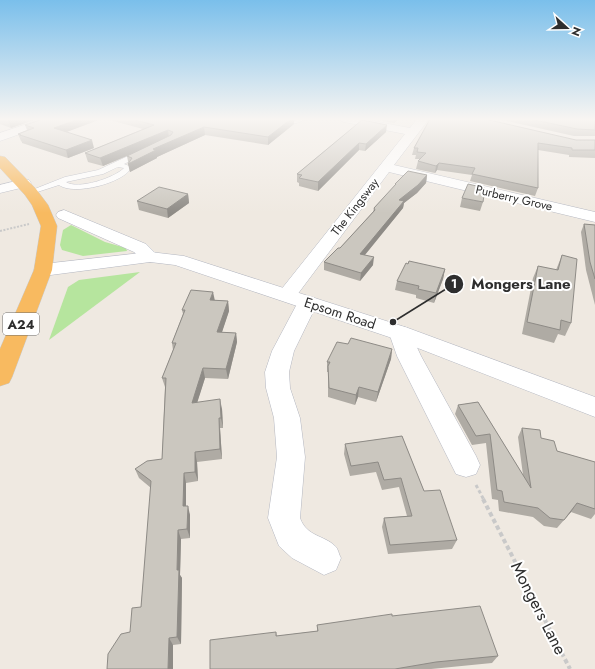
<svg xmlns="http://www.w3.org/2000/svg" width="595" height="669" viewBox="0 0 595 669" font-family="Jost,sans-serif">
<rect width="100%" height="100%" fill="#efe9e1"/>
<g fill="#b6e59e">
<polygon points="71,225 105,242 126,248 127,251 83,256 62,250 60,245 63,230"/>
<polygon points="140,272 49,340 68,287 79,280"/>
</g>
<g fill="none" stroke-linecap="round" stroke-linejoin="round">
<defs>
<g id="service">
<polygon points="297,119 306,119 297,123 293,123 293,121"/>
<path d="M 139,151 L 145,151 L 146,153 L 124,164 L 132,167 C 124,183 74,196 59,185 L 31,194 L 27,192 L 65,177 L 98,170 ZM 118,167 L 124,168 C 114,178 78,190 66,182 L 103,174 Z"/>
</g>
<g id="minor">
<polygon points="42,119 59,119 57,121 0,141 0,133"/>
<polygon points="338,119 362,119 410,128 417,119 429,119 394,165 595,212 595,222 389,172 294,299 287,301 280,299 277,295 280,291 405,134 344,122"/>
<polygon points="24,179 29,180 31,183 29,186 0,193 0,185"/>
<path d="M 64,210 L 146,244 L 159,257 L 156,261 C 146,264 141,259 134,252 L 58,218 L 56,215 L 58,212 Z"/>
<path d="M 308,296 L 315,298 L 318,302 L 294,351 L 289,372 L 290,388 L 300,418 L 305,457 L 300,518 C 307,537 324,535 335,546 C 338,548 339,555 341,558 L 336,570 L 324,575 L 292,558 L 279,546 L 268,518 L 277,457 L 274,418 L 266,388 L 265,372 L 272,351 L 298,302 L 301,298 Z"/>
<polygon points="400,326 408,328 421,356 476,456 480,465 476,474 466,477 456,474 397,356 389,333 392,328"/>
</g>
<polygon id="tertiary" points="150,252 184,256 408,328 595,397 595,417 392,338 175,265 150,262 43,276 36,274 34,270 36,266 43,264"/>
<polygon id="trunk" points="0,156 5,157 36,189 48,205 57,226 52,270 12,377 9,383 0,386 0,349 34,270 41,226 32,205 25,195 0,168"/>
</defs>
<use href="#service" stroke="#b4b7c1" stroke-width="1"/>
<use href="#minor" stroke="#b4b7c1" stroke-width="1"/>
<use href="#tertiary" stroke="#b4b7c1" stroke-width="1"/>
<use href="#trunk" stroke="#c9c9c9" stroke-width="1"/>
<polyline stroke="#c9c9c9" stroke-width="2" stroke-dasharray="2 1.5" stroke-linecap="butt" points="0,231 29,224"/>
<polyline stroke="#c9c9c9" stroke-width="3" stroke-dasharray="3.5 2.5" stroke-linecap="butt" points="476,485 484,500"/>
<polyline stroke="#c9c9c9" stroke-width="4" stroke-dasharray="4.5 3" stroke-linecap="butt" points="483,499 570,669"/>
<use href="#service" fill="#fff" fill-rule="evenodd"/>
<use href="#minor" fill="#fff" fill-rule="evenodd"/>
<use href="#tertiary" fill="#fff" fill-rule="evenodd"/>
<use href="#trunk" fill="#f8ba60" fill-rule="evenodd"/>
</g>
<g fill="#afaba4">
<polygon points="0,119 37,119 11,128 0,124"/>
<polygon points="101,119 66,132 94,148 68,158 22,143 22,142 21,141 18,134 27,130 25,125"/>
<polygon points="106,119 295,119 294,119 294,124 268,145 205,135 157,157 157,158 130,172 127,156 103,166 88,162 85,153 143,129"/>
<polygon points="371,119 399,119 394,123"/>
<polygon points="498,119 595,119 595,136 574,136"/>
<polygon points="362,120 386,132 365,151 359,150 318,191 299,186 299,183 297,182 297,174"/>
<polygon points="576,140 595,140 595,158 569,157 569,155 538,150 538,188 535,196 470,181 472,175 437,170 435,173 416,169 418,161 420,159 415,159 416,155 412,155 414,148"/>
<polygon points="427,175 426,183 417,193 404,203 403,208 365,255 373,265 360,281 324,270 324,262 340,248 373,212 374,208 395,186 395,184"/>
<polygon points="188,194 189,203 168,218 139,210 137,201"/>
<polygon points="462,198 483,202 480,211 460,207"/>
<polygon points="584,224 595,225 595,305 586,270 581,232"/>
<polygon points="562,255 571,323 565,336 558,334 554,343 522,334 533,278 538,266 556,270"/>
<polygon points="445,269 443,279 434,303 416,298 416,295 395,290 397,281"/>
<polygon points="214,300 228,301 229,311 222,332 236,333 237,342 228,379 205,378 197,402 222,409 223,428 220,428 222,459 197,462 198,481 186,483 186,506 190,515 190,538 181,539 180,575 182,578 181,644 173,645 173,669 107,669 130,632 141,607 151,488 139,478 135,469 162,459 165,388 165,387 162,378 173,350 172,343 183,314 182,310"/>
<polygon points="348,344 392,349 391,359 376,402 358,397 355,405 328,397 328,372 327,372 327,362"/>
<polygon points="478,402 523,475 518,437 522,428 541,438 557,451 595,462 595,514 591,519 571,512 557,528 544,526 533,517 499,511 498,500 492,499 486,443 472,445 455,414 458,405"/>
<polygon points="402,436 424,491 457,540 452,549 388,554 382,527 384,518 407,516 399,487 382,490 376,472 350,476 344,454 345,444"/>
<polygon points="392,616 498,656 492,663 431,669 210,669 276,632 277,636 317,631 317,625"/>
</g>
<g fill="#8e8b86">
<polygon points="12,119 37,119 11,128 8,120"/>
<polygon points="79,119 101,119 56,136 54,128"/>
<polygon points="291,119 295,119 294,119 294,124 268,145 268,137"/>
<polygon points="395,119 399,119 394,123"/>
<polygon points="387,125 386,132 365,151 366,144"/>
<polygon points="204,127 205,135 157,157 157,158 130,172 128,164 153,149"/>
<polygon points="168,130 169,138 103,166 100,158"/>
<polygon points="92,140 94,148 68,158 66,150"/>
<polygon points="359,143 359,150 318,191 318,182"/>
<polygon points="439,163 437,170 435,173 436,166"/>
<polygon points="427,175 426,183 417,193 404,203 403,208 359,262 360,254 399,200"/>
<polygon points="188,194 189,203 168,218 167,209"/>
<polygon points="374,257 373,265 360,281 361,273"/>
<polygon points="445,269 443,279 434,303 436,293"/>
<polygon points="213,292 215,301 210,300"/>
<polygon points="228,301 229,311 219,341 217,332"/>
<polygon points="236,333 237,342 228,379 226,369"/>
<polygon points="392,349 391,359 376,402 378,392"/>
<polygon points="203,368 205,378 194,413 192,403"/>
<polygon points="359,387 358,397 355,405 356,395"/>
<polygon points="220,399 222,409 223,428 221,418"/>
<polygon points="219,418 220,428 222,459 220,449"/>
<polygon points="195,452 197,462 198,481 195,472"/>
<polygon points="184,473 186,483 186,515 183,506"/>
<polygon points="577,503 571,512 557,528 564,520"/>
<polygon points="188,506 190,515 190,538 187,529"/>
<polygon points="178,530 181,539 180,575 182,578 181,644 177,637 177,570"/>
<polygon points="169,638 173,645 173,669 168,669"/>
</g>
<g fill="#cbc7bf" stroke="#8e8b86">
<polygon points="43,119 79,119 54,128 92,140 66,150 20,135 21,135 18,134 34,128 25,125"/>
<polygon points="131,119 291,119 268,137 204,127 153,149 156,150 128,164 132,158 127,156 171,135 173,132 168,130 100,158 85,153 154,125"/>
<polygon points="430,119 485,119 576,140 595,140 595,150 572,150 572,148 538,143 538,188 472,174 475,168 439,163 436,166 418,161 426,153 417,152 418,148 414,148"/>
<polygon points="530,119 595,119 595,130 577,129"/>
<polygon points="362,120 387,125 366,144 359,143 318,182 299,178 302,175 297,174"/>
<polygon points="408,171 427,175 418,185 399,200 404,201 360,254 374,257 361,273 324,262 338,248 340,248 375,210 374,208 396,184 395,184"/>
<polygon points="468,184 485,188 483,202 462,198"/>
<polygon points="159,187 188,194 167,209 137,201"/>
<polygon points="584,224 595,225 595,279 590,262"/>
<polygon points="562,255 577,259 571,323 561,320 560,330 527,322 538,266 558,270"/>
<polygon points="409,261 445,269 436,293 418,289 419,286 397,281 406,263 408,264"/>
<polygon points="191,290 213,292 210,300 228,301 217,332 236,333 226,369 203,368 192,403 220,399 221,418 219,418 220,449 195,452 195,472 184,473 183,506 188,506 187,529 178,530 177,570 179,570 177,637 169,638 168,669 107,669 108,654 121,634 130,632 132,608 141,607 151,481 135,469 147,461 162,459 166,378 162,378 176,343 172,343 185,310 182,310"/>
<polygon points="351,338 392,349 378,392 359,387 356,395 329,388 328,366 330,362 327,362 337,342 348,344"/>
<polygon points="478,402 531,488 522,428 540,430 541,438 554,441 557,451 595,462 595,509 577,503 564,520 550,518 538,508 504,502 502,491 497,490 490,434 476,436 458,405"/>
<polygon points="402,436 424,491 440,490 457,540 390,545 384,518 412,516 401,478 384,480 378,462 351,466 345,444"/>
<polygon points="480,606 498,656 436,662 395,669 210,669 210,640 276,632 276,636 318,631 317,625 392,614 392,616"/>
</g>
<linearGradient id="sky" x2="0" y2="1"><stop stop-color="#7abfeb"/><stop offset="0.56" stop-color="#f8f5f2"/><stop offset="1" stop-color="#f8f5f2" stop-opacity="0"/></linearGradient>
<rect width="595" height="213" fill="url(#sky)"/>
<g text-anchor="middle" stroke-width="4" stroke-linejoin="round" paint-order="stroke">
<g font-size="12" fill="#2e2e2e" stroke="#fff">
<text transform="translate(514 198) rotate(13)" y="4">Purberry Grove</text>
<text transform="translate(355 207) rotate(-52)" y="4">The Kingsway</text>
</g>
<rect fill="#fff" stroke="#6d6d6d" stroke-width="1" x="3" y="313" width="36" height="22" rx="3"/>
<g font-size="13" font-weight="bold" fill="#2e2e2e">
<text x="21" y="329">A24</text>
</g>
<g font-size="14" fill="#2e2e2e" stroke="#fff">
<text transform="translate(340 313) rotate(18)" y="5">Epsom Road</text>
</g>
<g font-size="17" fill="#2e2e2e" stroke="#fff">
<text transform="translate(539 608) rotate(63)" y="6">Mongers Lane</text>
</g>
</g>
<path fill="none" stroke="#2e2e2e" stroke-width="1.5" d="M393 322L454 284"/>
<g fill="#2e2e2e" stroke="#fff" stroke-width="1.5">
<circle cx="393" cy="322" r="4"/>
<circle cx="454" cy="284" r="10"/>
</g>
<g font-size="12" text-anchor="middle" font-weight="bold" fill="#fff">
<text x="454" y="288">1</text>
</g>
<g font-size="15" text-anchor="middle" font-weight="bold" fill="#2e2e2e" stroke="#fff" stroke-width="4" stroke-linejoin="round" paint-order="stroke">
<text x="521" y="289">Mongers Lane</text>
</g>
<g transform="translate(567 28) rotate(111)" stroke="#ffffff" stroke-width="3" paint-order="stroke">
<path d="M0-3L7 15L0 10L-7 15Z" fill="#2e2e2e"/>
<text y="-6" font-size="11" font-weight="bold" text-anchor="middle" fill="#2e2e2e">N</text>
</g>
</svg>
